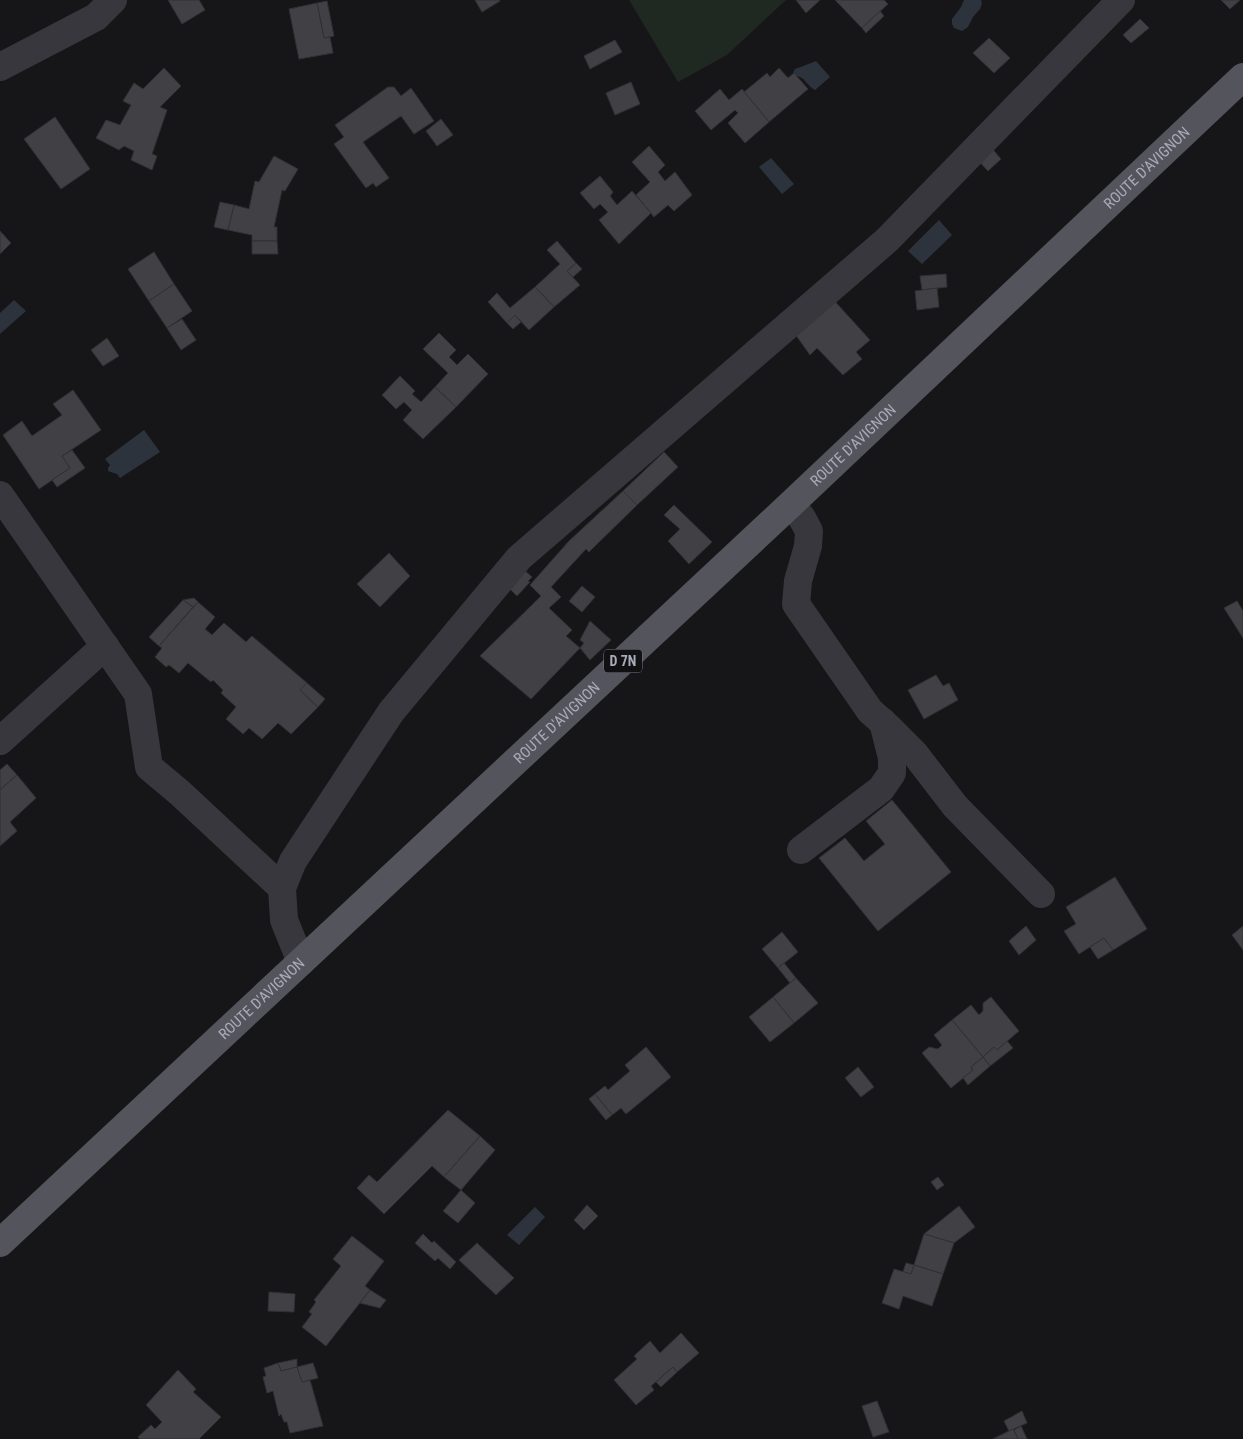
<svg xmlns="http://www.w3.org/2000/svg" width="1243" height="1439" viewBox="0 0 1243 1439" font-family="'Roboto Condensed',sans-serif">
<rect width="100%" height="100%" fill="#161618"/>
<polygon fill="#202822" points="629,0 786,0 727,55 678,82"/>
<g fill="#2d333c">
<polygon points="964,0 981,0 982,3 980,9 973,17 968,27 962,31 954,28 952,24 952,19 961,7"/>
<path d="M 816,61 L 830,77 L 815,90 C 805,84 807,78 794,75 L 793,73 L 795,69 L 798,68 Z"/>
<polygon points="771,158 794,184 782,194 759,167"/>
<polygon points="939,220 952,235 922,264 908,251"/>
<polygon points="14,300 26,311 0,334 0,313"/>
<polygon points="144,430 160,452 120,478 117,474 108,471 108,468 110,465 105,459"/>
<polygon points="535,1207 545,1217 519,1245 507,1235"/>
</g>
<g fill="#414045" stroke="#313034">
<polygon points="168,0 199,0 205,10 182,24"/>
<polygon points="475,0 499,0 500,1 482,12"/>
<polygon points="796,0 820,0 806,13"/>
<polygon points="835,0 884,0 888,4 862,28"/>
<polygon points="1221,0 1240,0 1230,9"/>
<polygon points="327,1 334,36 324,38 317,3"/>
<polygon points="317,3 324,38 330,37 333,53 299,59 289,9"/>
<polygon points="880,11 884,16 866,33 862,28"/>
<polygon points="1140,19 1149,28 1131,43 1123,35"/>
<polygon points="989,38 1010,58 994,73 973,53"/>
<polygon points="615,40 622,52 590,69 584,56"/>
<polygon points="164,68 181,86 160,107 167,110 152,154 157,156 152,170 131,160 134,151 124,146 119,150 96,138 106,120 120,125 131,105 123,101 134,83 143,89"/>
<polygon points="779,68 788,78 794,73 808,89 769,122 744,92 767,73 770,77"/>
<polygon points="631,82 640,104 615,115 606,93"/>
<polygon points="388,87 394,87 401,96 411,88 434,121 414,134 401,116 363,142 389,178 376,187 373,183 366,188 334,144 344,137 335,125"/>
<polygon points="720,89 729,100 742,89 769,122 745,143 728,123 738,113 735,110 711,130 695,111"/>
<polygon points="55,117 90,169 61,189 24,139"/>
<polygon points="441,119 453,135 437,146 426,131"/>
<polygon points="989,145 1001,159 988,171 975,157"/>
<polygon points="649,146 665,165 658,172 665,181 675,172 692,195 674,211 668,205 654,217 636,195 650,182 632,162"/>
<polygon points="274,156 298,169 285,191 282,190 274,227 277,227 277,241 252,241 252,235 228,230 234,205 249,209 255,181 259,182"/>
<polygon points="600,176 613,192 610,196 617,205 632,191 651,213 619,244 599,220 608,212 600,204 594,209 580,193"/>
<polygon points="220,202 234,205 228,230 214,227"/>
<polygon points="0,231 11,243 0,254"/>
<polygon points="252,241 277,241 278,254 252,254"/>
<polygon points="557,241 576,263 567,271 580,285 554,307 535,287 560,264 547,250"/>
<polygon points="154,252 174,284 149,301 128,269"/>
<polygon points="576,263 582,269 573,277 567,271"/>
<polygon points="946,274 947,287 922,290 920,276"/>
<polygon points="174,284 192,311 167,328 149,301"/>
<polygon points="535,287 554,307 529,330 515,315 507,323 488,302 497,293 510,308"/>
<polygon points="937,288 939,307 917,310 915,291"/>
<polygon points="830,296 870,340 856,352 862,359 843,375 817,348 810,355 793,331"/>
<polygon points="515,315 521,322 513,329 507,323"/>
<polygon points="182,319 196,340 181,350 167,328"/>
<polygon points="439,333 456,350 449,357 457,365 468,354 488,374 456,407 435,387 448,373 423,349"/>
<polygon points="107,338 119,356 103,366 91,350"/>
<polygon points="400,376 415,391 412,394 421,402 435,387 456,407 423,439 403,420 412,410 404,402 396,409 382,395"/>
<polygon points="73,390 101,430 62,456 70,468 39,489 3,435 22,421 32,436 62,415 53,404"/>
<polygon points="72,450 85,468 57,487 52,480 70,468 62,456"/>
<polygon points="664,452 678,467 637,505 623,491"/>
<polygon points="623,491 637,505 589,552 586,549 551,587 561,597 549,608 572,630 566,636 580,648 531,699 480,656 541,596 530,585 569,541"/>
<polygon points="674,505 712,542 689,564 668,541 680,529 664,515"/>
<polygon points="389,553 410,576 380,607 357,584"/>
<polygon points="523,569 532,577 528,581 530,582 517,596 507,586"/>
<polygon points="582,586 595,597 582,612 569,601"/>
<polygon points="194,598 198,602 193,607 183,600"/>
<polygon points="183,600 193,607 159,646 149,637"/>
<polygon points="1237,601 1243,611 1243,638 1224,608"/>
<polygon points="198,602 215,617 205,629 212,635 224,623 246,642 252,636 307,683 300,690 318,707 291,734 278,723 262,739 249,728 243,734 226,719 236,707 221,693 223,690 213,680 211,682 188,663 179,673 169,665 166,667 155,657 162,648 159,646"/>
<polygon points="590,621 611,640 590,660 580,648 584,643 580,640"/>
<polygon points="936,675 943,686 949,683 958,700 924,719 908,690"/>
<polygon points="307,683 325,699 318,707 300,690"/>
<polygon points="7,764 17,775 0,790 0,770"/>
<polygon points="17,775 36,798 10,822 17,831 0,846 0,790"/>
<polygon points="892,800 951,872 878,931 819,858 845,838 864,861 885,844 866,821"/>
<polygon points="1115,877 1147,929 1113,950 1104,938 1079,954 1064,931 1076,924 1066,907"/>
<polygon points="1026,926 1036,940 1019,955 1009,941"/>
<polygon points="1243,926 1243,950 1232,935"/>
<polygon points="782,932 798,952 778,968 762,949"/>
<polygon points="1104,938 1113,950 1098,959 1090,947"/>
<polygon points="784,963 796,978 790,983 778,968"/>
<polygon points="796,978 818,1003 794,1023 773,997"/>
<polygon points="773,997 794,1023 770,1042 749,1017"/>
<polygon points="991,997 1019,1031 997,1050 994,1047 983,1057 952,1020 971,1005 979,1015 983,1011 983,1003"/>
<polygon points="952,1020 983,1057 971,1067 973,1070 951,1088 922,1053 929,1047 938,1049 942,1045 934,1035"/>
<polygon points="1007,1041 1013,1048 990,1066 983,1057 994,1047 997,1050"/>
<polygon points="646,1047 671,1077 626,1114 621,1108 612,1115 595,1094 605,1086 608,1090 630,1071 625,1065"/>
<polygon points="983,1057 990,1066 968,1085 963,1078 973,1070 971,1067"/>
<polygon points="858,1067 874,1087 861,1097 845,1078"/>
<polygon points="595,1094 612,1115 606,1120 589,1099"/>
<polygon points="448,1110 480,1136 444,1177 432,1166 384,1214 357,1188 369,1175 377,1182"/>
<polygon points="480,1136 495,1150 461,1190 444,1177"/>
<polygon points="938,1177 944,1185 937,1190 931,1182"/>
<polygon points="461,1190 475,1203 458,1223 443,1211"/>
<polygon points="587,1205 598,1216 584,1230 574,1220"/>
<polygon points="959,1206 975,1227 954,1243 924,1234"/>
<polygon points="423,1234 432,1243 434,1241 456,1262 450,1269 438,1258 435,1261 415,1243"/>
<polygon points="924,1234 954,1243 943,1274 914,1265"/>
<polygon points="352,1236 384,1261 365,1286 370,1290 326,1346 302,1327 312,1314 309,1312 316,1302 314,1300 341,1266 333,1259"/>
<polygon points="477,1243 514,1278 496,1295 459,1260"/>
<polygon points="906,1263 914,1265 911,1274 903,1272"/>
<polygon points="914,1265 943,1274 932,1306 903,1296 899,1309 882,1303 894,1269 911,1274"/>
<polygon points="370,1290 386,1300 380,1308 360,1303"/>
<polygon points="269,1292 295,1294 294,1312 268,1311"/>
<polygon points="681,1333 699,1353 677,1372 673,1367 651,1386 654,1390 636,1405 614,1380 637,1359 634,1356 650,1341 660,1353"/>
<polygon points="297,1359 297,1367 281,1371 278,1363"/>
<polygon points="278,1363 281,1371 297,1367 302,1382 310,1380 323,1426 290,1433 287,1422 284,1422 281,1414 279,1416 273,1391 267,1393 263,1377 266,1376 264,1368"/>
<polygon points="313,1363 318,1378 302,1382 297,1367"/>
<polygon points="673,1367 677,1372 661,1387 656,1382"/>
<polygon points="178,1370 196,1389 193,1392 221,1417 199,1439 140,1439 138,1437 151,1425 155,1429 162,1422 146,1405"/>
<polygon points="877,1401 889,1432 873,1437 862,1406"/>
<polygon points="1022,1411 1027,1423 1009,1431 1004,1421"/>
<polygon points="1021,1426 1027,1439 1018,1439 1014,1430"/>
<polygon points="1013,1429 1018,1439 993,1439"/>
</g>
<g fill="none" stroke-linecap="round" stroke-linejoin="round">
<g stroke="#37373d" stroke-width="28">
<polyline points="0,67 96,17 113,0"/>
<polyline points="0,495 138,694 149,767 180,793 282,888"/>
<polyline points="791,504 802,518 809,531 808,546 798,581 796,604 870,711 888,727 915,754 955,806 1041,894"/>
<polyline points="0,741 105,646"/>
<polyline points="801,850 881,789 892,773 892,758 883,722"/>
<polyline points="301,962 284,920 282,888 293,861 391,712 519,558 887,240 1121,0"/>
</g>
<path stroke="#53545c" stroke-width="28" id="s1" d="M 0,1243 L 791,504 L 1243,77"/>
</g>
<g text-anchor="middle" stroke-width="4" stroke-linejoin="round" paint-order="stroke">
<rect fill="#111113" stroke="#7b7d86" stroke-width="1" x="604" y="649.5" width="38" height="23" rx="4"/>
<g font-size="14" font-weight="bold" fill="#a9abb8">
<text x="623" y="666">D 7N</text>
</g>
<g font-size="15" fill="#a9abb8" stroke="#111113">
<text dy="5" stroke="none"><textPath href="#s1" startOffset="1572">ROUTE D'AVIGNON</textPath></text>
<text dy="5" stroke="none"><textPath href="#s1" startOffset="1168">ROUTE D'AVIGNON</textPath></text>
<text dy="5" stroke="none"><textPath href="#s1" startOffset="762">ROUTE D'AVIGNON</textPath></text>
<text dy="5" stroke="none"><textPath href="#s1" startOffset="358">ROUTE D'AVIGNON</textPath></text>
</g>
</g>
</svg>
